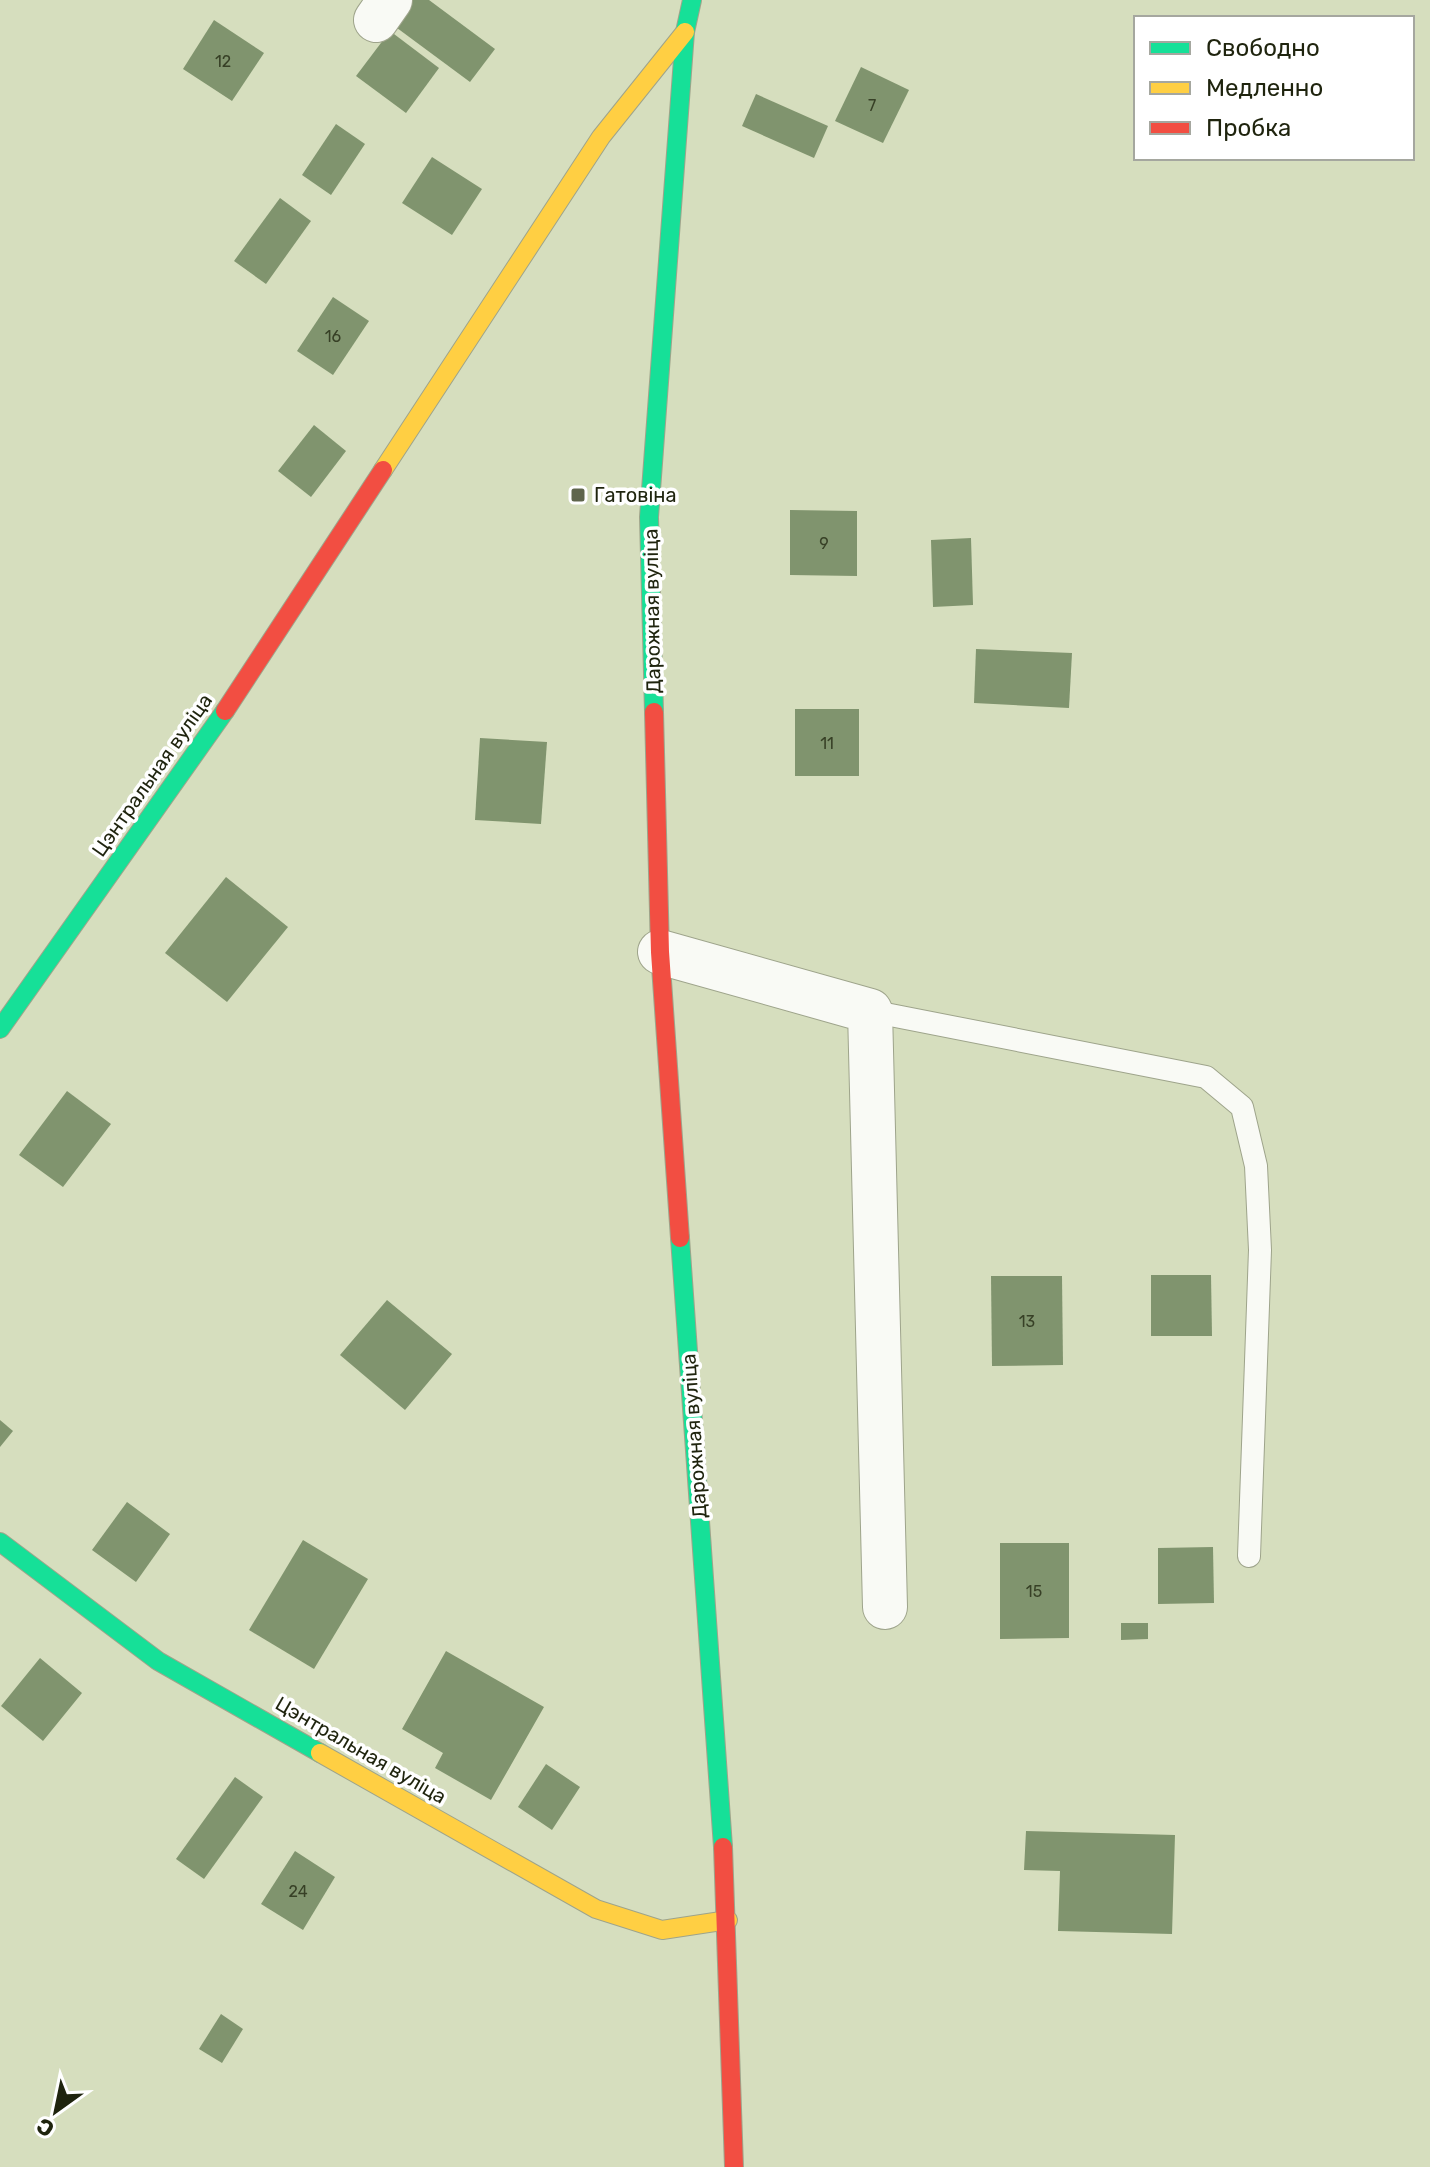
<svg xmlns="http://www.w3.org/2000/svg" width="1430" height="2167" viewBox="0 0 1430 2167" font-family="Rubik,sans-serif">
<rect width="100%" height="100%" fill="#d6debe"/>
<g fill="#80946e">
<polygon points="412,0 429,0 495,49 470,82 393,25"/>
<polygon points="214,20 264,53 232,101 183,69"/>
<polygon points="390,31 439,68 406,113 356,76"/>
<polygon points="861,67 909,90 883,143 835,121"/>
<polygon points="756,94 828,126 814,158 742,126"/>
<polygon points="336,124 365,144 331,195 302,175"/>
<polygon points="432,157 482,189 452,235 402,203"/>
<polygon points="280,198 311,221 266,284 234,261"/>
<polygon points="333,297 369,321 333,375 297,351"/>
<polygon points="314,425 346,451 311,497 278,471"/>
<polygon points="790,510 857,511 857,576 790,575"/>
<polygon points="971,538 973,605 933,607 931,540"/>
<polygon points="976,649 1072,653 1069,708 974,703"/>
<rect x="795" y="709" width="64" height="67"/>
<polygon points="480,738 547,742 541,824 475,820"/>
<polygon points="226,877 288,927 227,1002 165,953"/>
<polygon points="67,1091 111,1124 63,1187 19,1155"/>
<polygon points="1151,1275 1211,1275 1212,1336 1151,1336"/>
<polygon points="991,1276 1062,1276 1063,1365 992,1366"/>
<polygon points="387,1300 452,1354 405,1410 340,1355"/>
<polygon points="0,1420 13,1431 0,1447"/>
<polygon points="127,1502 170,1534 136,1582 92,1550"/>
<polygon points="303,1540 368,1579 314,1669 249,1630"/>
<polygon points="1000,1543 1069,1543 1069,1638 1000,1639"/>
<polygon points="1213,1547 1214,1603 1158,1604 1158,1548"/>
<polygon points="1121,1623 1148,1623 1148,1639 1121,1640"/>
<polygon points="446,1651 544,1707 491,1800 435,1768 443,1753 402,1729"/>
<polygon points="40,1658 82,1693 43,1741 1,1706"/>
<polygon points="546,1764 580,1787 552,1830 518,1807"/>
<polygon points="235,1777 263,1797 204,1879 176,1859"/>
<polygon points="1026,1831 1175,1835 1172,1934 1058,1931 1060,1871 1024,1870"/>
<polygon points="295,1851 335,1877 303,1930 261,1904"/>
<polygon points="221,2014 243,2029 222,2063 199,2049"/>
</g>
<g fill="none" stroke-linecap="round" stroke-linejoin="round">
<defs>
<polyline id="lane" points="870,1011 1206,1077 1242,1107 1256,1166 1260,1250 1249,1556"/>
<g id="street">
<polyline points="376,20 390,0"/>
<polyline points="660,952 870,1011 885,1607"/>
</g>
<g id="fast">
<polyline points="654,712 649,517 685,32 692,0"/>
<polyline points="0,1029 225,711"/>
<polyline points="680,1238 723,1847"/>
<polyline points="0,1542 158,1661 320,1753"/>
</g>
<g id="slow">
<polyline points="383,470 601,137 685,32"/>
<polyline points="320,1753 596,1909 662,1930 728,1920"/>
</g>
<g id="jam">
<polyline points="225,711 383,470"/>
<polyline points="654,712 660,952 680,1238"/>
<polyline points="723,1847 734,2167"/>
</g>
</defs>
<use href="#lane" stroke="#9ea48b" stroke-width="24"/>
<use href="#street" stroke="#9ea48b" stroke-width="46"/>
<use href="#fast" stroke="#9ea48b" stroke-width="20"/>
<use href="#slow" stroke="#9ea48b" stroke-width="20"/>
<use href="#jam" stroke="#9ea48b" stroke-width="20"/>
<use href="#lane" stroke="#f9faf5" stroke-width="22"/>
<use href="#street" stroke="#f9faf5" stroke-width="44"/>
<use href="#fast" stroke="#16e098" stroke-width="18"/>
<use href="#slow" stroke="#ffcf43" stroke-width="18"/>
<use href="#jam" stroke="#f24e42" stroke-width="18"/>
</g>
<rect fill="#5f654c" stroke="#fff" stroke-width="3" x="570" y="487" width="16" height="16" rx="4"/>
<g text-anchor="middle" stroke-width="7" stroke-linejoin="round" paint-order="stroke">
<g font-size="16" fill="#374026">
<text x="223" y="67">12</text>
<text x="872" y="111">7</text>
<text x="333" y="342">16</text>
<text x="824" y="549">9</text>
<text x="827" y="749">11</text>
<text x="1027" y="1327">13</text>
<text x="1034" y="1597">15</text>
<text x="298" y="1897">24</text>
</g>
<g font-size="20" fill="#1f240e" stroke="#fff" text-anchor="start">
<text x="594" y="502">Гатовіна</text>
</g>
<g font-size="20" fill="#1f240e" stroke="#fff">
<text transform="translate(652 611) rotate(-91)" y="7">Дарожная вуліца</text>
<text transform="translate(152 775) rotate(-55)" y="7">Цэнтральная вуліца</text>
<text transform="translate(694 1436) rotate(-94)" y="7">Дарожная вуліца</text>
<text transform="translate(361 1750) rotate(30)" y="7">Цэнтральная вуліца</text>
</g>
</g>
<rect x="1134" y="16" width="280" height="144" fill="#ffffff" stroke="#a5a79f" stroke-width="2"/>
<rect x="1150" y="42" width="40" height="12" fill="#16e098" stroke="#a5a79f" stroke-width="2"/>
<text x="1206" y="56" font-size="24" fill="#1f240e">Свободно</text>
<rect x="1150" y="82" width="40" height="12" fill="#ffcf43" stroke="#a5a79f" stroke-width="2"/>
<text x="1206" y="96" font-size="24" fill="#1f240e">Медленно</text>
<rect x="1150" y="122" width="40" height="12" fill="#f24e42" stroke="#a5a79f" stroke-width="2"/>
<text x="1206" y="136" font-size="24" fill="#1f240e">Пробка</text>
<g transform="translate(56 2111) rotate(213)" stroke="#ffffff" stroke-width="6" paint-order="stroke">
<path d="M0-6L14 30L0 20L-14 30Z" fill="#1f240e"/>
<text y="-12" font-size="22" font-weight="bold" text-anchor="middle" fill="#1f240e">С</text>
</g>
</svg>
